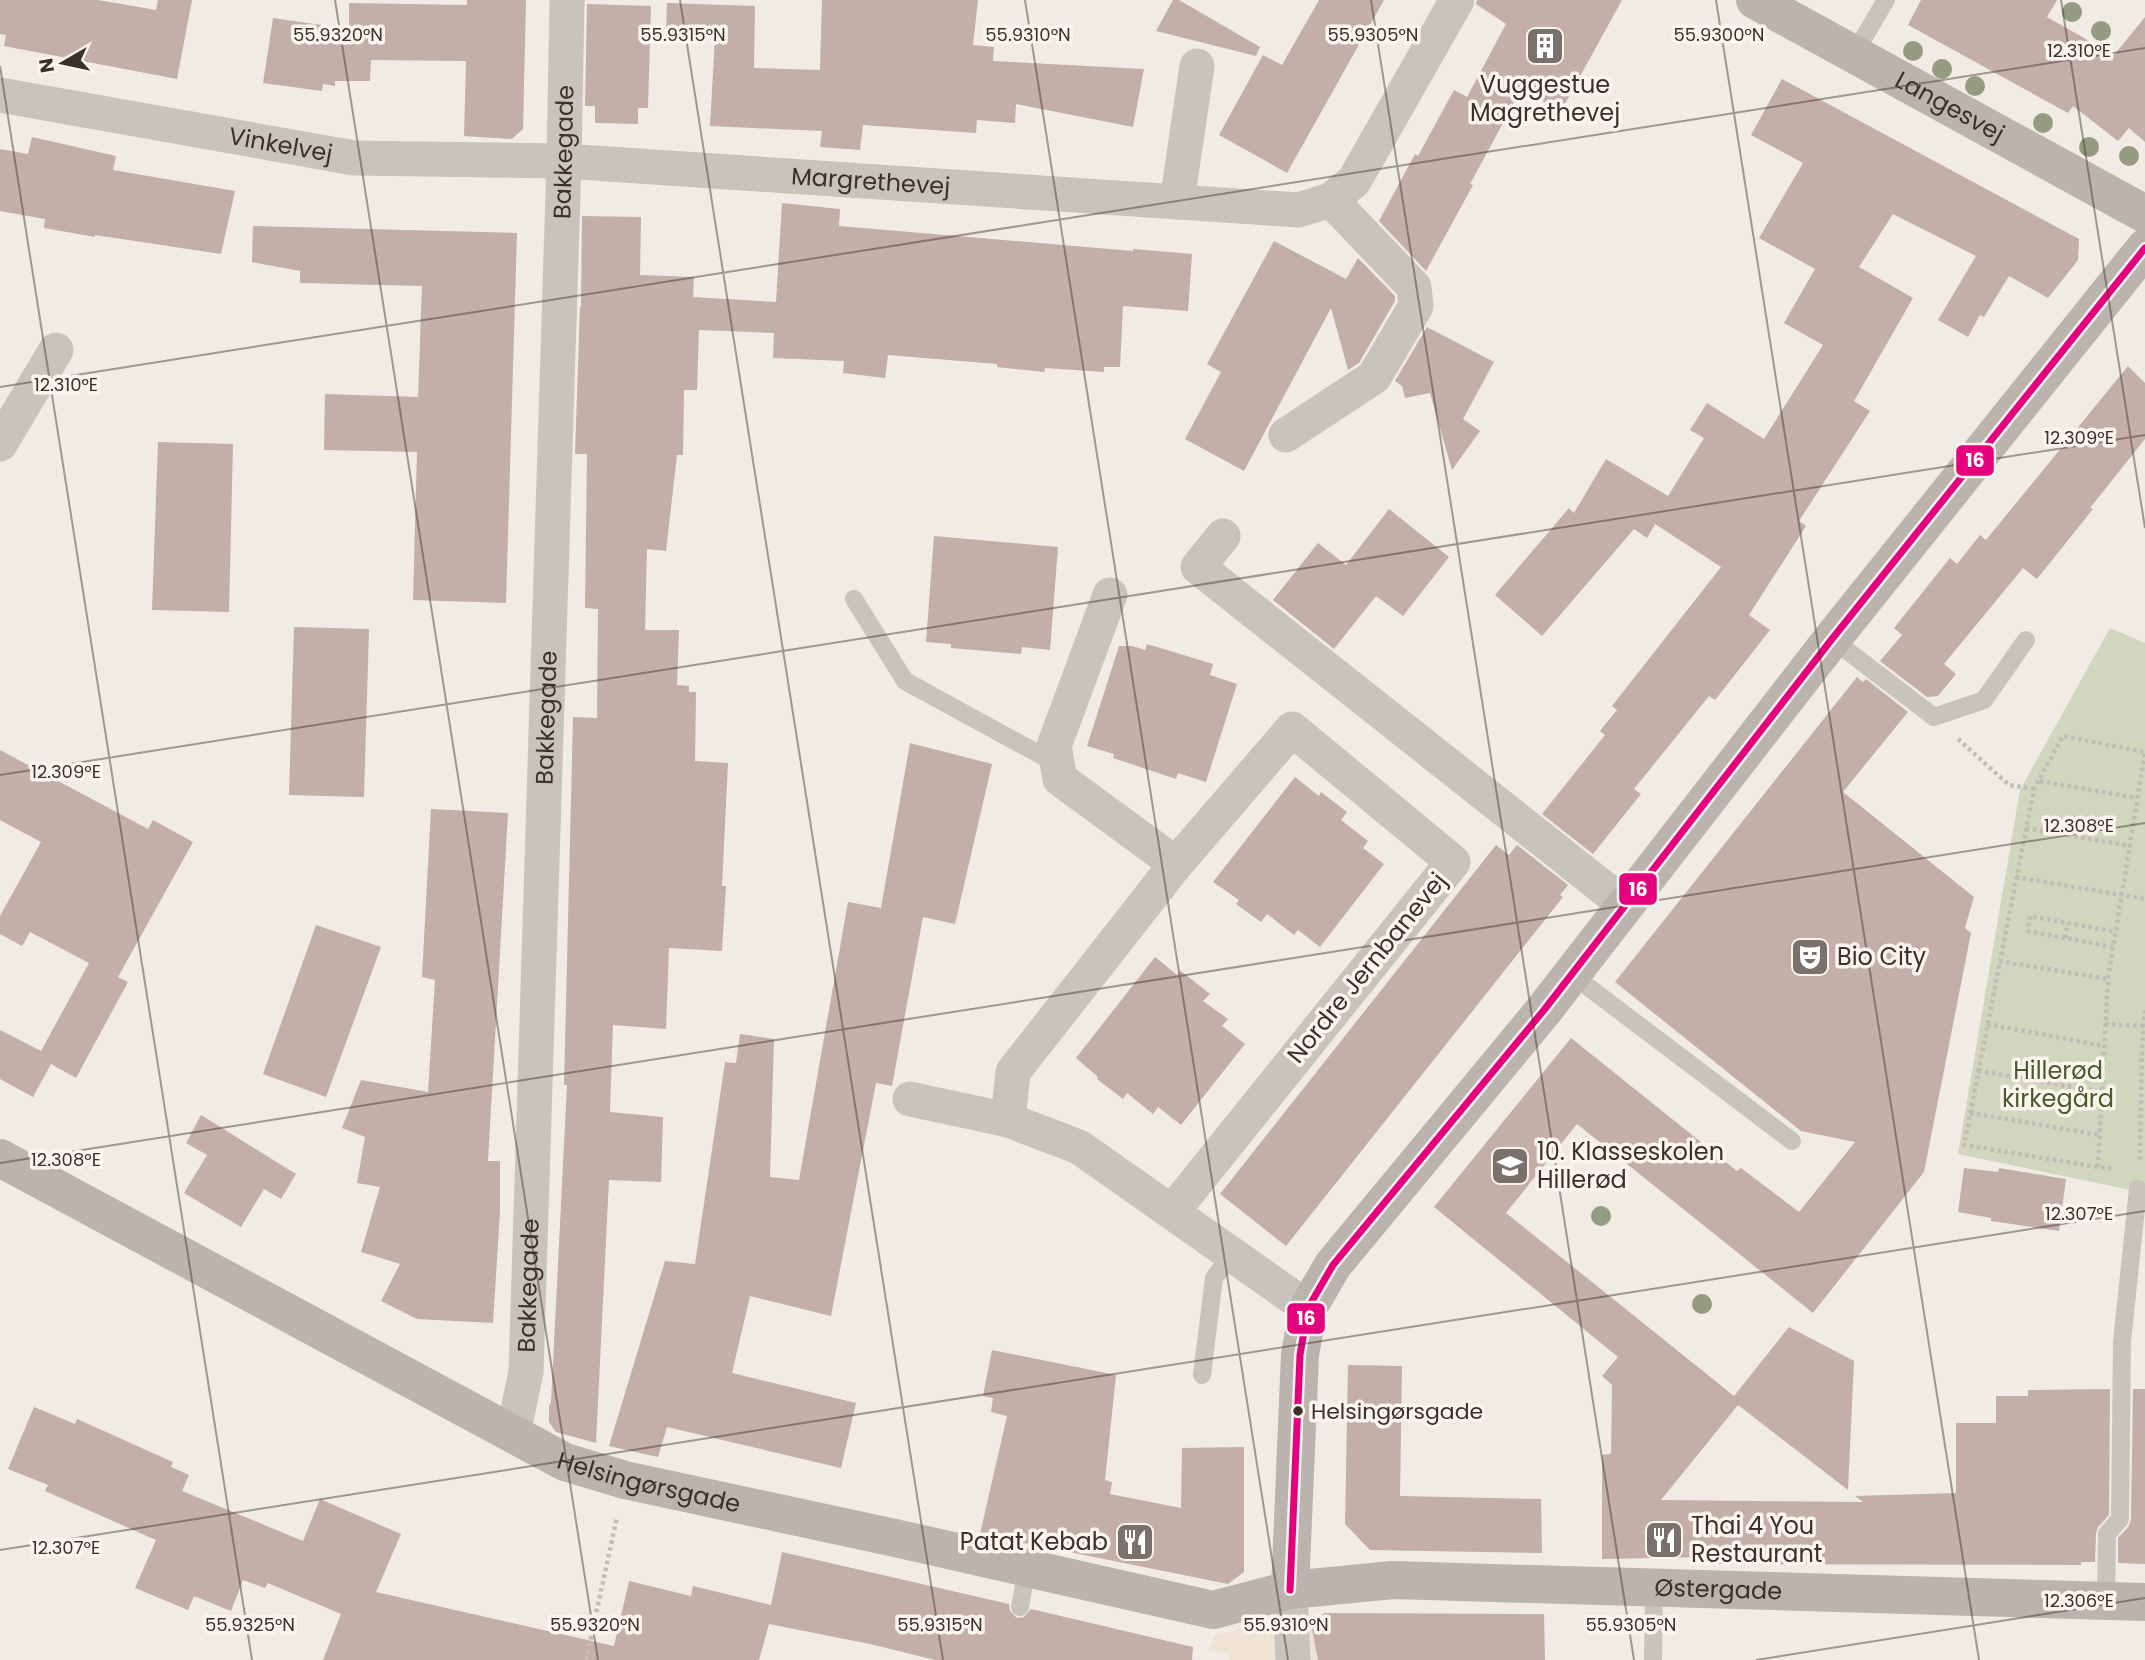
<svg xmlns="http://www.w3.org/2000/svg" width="2145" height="1660" viewBox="0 0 2145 1660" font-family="Poppins,sans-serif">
<rect width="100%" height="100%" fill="#f0ebe5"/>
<polygon fill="#d1d6bf" points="2110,628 2145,643 2145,1193 1958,1154 2020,790"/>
<polygon fill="#eee3d5" points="1324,1613 1312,1629 1318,1660 1229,1660 1229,1655 1208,1650 1215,1635 1271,1622"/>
<g fill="#c3afa7">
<polygon points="0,0 98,0 156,10 158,0 192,0 177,79 4,46 6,35 0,34"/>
<polygon points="467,0 526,0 523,129 512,139 464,136 466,61 371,60 370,81 335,81 335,86 323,84 322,91 263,83 273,18 349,29 349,3 467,5"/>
<polygon points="822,0 978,0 973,45 994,47 993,61 1144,69 1133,127 1016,104 1015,123 977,120 976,133 863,125 860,150 820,147 822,131 710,126 715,38 666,36 667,3 755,6 754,68 820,70"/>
<polygon points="1173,0 1179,0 1260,47 1256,56 1156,31"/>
<polygon points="1319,0 1384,0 1287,173 1219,135 1263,55 1282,65"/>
<polygon points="1477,0 1622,0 1561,111 1521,90 1470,184 1473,185 1426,271 1379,221 1415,154 1418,156 1454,90 1467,97 1506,24 1476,4"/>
<polygon points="1921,0 2057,0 2047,17 2114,55 2145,17 2145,142 2129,128 2118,141 2073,106 2068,113 1908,25"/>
<polygon points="587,4 651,6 648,108 638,108 638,124 595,123 595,106 585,106"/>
<polygon points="1782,79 2079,239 2078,260 2048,298 2009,276 1984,317 1980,315 1968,337 1938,320 1976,256 1893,214 1859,267 1913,298 1854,401 1870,411 1799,521 1806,526 1749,615 1770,630 1715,700 1709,696 1634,789 1641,794 1593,854 1542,814 1605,735 1600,731 1617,710 1612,706 1721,567 1655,524 1647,538 1634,529 1542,636 1495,595 1569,508 1574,513 1606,459 1668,496 1704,438 1690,430 1707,403 1764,439 1823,345 1784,323 1815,269 1759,238 1803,163 1751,135"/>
<polygon points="32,137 116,156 113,170 235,191 221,254 95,235 95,237 44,228 45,219 0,211 0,149 28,154"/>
<polygon points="782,203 840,209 839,226 1133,251 1133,249 1192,254 1188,311 1123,306 1120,367 1104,367 1104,372 1045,368 1044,372 997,367 997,364 888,355 885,378 843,373 844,361 773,358 774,333 699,330 697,390 684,390 683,455 677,455 666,551 647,549 645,630 679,630 677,685 689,686 689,692 696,692 695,761 728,763 722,886 726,886 722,951 669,948 666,1029 613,1025 610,1112 663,1117 661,1182 609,1180 596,1443 556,1432 549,1422 549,1406 551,1403 567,1085 564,1085 573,717 597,718 598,609 585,608 587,454 575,454 580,307 581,307 582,216 641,217 640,275 694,277 693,297 776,302"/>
<polygon points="253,226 517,233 506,603 413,600 417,452 324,450 325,394 418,397 422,286 300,283 300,271 252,262"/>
<polygon points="1274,241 1346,279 1358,258 1395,296 1395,301 1359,363 1348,370 1331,308 1244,471 1185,439 1221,372 1207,364"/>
<polygon points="1427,327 1494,362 1463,419 1480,431 1452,470 1430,393 1405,398 1402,386 1395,381"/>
<polygon points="2128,366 2145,383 2145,439 2090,508 2093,509 2037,579 2023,568 1944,664 1956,674 1938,696 1927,697 1880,661 1902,635 1894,628 1950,558 1957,564 1980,535 1986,540"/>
<polygon points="158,442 233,444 229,612 152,610"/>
<polygon points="1389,509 1449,557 1403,616 1376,596 1334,649 1273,600 1318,543 1346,565"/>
<polygon points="934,536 1058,547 1050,650 1022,647 1021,654 951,648 951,644 926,642"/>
<polygon points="294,627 369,629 364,797 289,795"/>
<polygon points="1147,644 1213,664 1210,675 1237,684 1206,782 1178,773 1176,779 1113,758 1114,754 1087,746 1119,646 1132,646 1145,650"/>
<polygon points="1857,677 1863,682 1866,679 1908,712 1843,792 1974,897 1965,928 1971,933 1924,1172 1813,1313 1577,1124 1506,1213 1734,1396 1789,1327 1854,1361 1848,1490 1738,1405 1661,1500 1863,1502 1855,1496 1956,1493 1956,1423 1996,1423 1996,1396 2028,1396 2028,1390 2110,1389 2109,1515 2098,1527 2096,1533 2095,1562 2081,1562 2081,1565 1716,1564 1712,1557 1602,1559 1602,1455 1611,1454 1612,1385 1602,1376 1618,1357 1434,1207 1571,1038 1737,1171 1741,1168 1799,1212 1855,1142 1801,1131 1615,982"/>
<polygon points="910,743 992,764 955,924 923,917 892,1086 876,1083 831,1316 750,1296 732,1373 856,1403 841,1468 667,1427 658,1457 609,1446 665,1261 695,1264 725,1062 736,1063 740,1034 774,1039 770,1177 799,1180 848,902 881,908"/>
<polygon points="0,750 148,829 153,820 193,842 118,977 128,982 76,1078 51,1064 33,1097 0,1079 0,1030 41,1051 89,963 30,932 22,946 0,934 0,916 41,842 0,820"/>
<polygon points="1295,777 1319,796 1321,792 1347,812 1341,820 1368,841 1363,848 1384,864 1320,947 1298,930 1294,935 1267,914 1261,922 1236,904 1239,900 1213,882"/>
<polygon points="431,809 508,813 488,1161 500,1161 500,1211 493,1323 417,1319 381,1301 400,1264 361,1252 380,1187 357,1183 365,1137 342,1128 361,1080 428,1092 435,980 422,977"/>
<polygon points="1496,845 1509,855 1517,845 1568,885 1560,895 1563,897 1286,1246 1220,1194"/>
<polygon points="316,925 381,947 326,1097 263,1074"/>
<polygon points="1155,957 1177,975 1181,971 1210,994 1203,1001 1228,1019 1222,1026 1245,1044 1181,1125 1158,1107 1153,1114 1127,1093 1123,1099 1097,1079 1098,1077 1076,1058"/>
<polygon points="201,1115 296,1174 281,1199 264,1189 241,1227 184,1193 207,1155 186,1143"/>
<polygon points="1964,1168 1998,1172 1999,1168 2066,1179 2059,1231 1991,1221 1991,1218 1958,1212"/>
<polygon points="992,1350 1116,1375 1105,1480 1112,1482 1110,1494 1181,1508 1182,1448 1244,1447 1244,1572 1228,1584 980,1534 1007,1416 991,1412 993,1398 983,1396"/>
<polygon points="1348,1365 1402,1366 1400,1496 1541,1499 1542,1553 1370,1550 1345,1524"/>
<polygon points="2133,1389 2145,1389 2145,1564 2118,1563 2118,1538 2129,1526 2131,1519"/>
<polygon points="34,1407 75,1424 77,1419 173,1462 171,1467 189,1475 182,1491 303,1541 320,1499 401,1534 376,1592 614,1646 629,1581 691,1596 693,1586 771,1605 782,1552 1009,1604 1010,1611 1017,1618 1024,1617 1031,1609 1193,1647 1192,1660 935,1660 870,1644 769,1624 759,1660 323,1660 341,1614 268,1583 265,1588 243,1580 231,1611 194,1596 188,1610 135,1588 156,1540 45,1491 48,1485 8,1469"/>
<polygon points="1324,1613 1544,1614 1545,1660 1318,1660 1312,1629"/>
</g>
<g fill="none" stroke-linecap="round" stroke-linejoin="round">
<g stroke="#c2bbb6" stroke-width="4.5" stroke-dasharray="3.5 3.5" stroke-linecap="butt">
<polyline points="1958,739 2009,785 2034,789"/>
<polyline points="2040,781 2137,798"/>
<polyline points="2026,828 2130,846"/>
<polyline points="2016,877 2145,899"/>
<polyline points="2065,938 2068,923"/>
<polyline points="2113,947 2028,931 2030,916 2116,932"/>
<polyline points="1999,961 2108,979"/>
<polyline points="1987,1024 2104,1046"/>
<polyline points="2105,1024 2144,1026"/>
<polyline points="1978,1071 2102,1092"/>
<polyline points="1970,1113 2100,1135"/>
<polyline points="2140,1160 2142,1046 2145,1010"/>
<polyline points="2098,1167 2108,979 2145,752 2063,736 2034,789 1964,1145 2098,1167 2115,1169"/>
<polyline points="586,1660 617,1517"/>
</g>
<g stroke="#c9c3be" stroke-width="18">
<polyline points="1854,54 1886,0"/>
<polyline points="854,599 905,681 1057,764"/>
<polyline points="1832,639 1934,717 1984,700 2026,640"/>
<polyline points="1571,974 1792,1141"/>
<polyline points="1202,1375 1214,1278 1232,1254"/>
<polyline points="2106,1601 2107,1534 2120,1519 2122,1342 2138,1189"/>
<polyline points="1020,1607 1027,1568"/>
<polyline points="1653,1660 1654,1587"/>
</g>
<g stroke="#c9c3be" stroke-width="35">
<path id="s1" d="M 0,95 L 354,158 L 564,161 L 1298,210 L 1331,200 L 1354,181 L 1457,0"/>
<polyline points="1177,202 1197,66"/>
<polyline points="1286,435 1374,377 1416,306 1414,287 1331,200"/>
<polyline points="0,444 56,350"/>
<polyline points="1223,536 1198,567 1625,905"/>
<polyline points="1110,595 1054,746 1060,779 1176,864"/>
<polyline points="910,1099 1008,1120 1079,1147 1308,1308"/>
<polyline points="1008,1120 1013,1072 1176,864 1292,729 1453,862 1172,1212"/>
<path id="s2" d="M 513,1434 L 526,1372 L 564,161 L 567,0"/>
<polyline points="1290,1590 1293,1660"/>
</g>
<g stroke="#bab3ae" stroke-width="38">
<path id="s3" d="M 1755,0 L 2145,214"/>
<path id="s4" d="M 0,1158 L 565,1462 L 625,1480 L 895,1538 L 1213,1610 L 1290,1590 L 1393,1580 L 2145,1602"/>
<polyline points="1290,1590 1300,1355 1308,1308 1333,1265 1544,1010 1832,639 2145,248"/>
</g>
<defs>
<polyline id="bus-1" points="1290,1590 1300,1355 1308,1308 1333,1265 1544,1010 1832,639 2145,248"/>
</defs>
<use href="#bus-1" stroke="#fbf5ee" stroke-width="12"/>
<use href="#bus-1" stroke="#e5007d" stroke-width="7"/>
</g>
<g fill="#959b80">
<circle cx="2072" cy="12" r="10"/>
<circle cx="2101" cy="31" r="10"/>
<circle cx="1913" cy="51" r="10"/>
<circle cx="1942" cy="69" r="10"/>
<circle cx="1975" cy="86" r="10"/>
<circle cx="2043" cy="123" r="10"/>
<circle cx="2089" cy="147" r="10"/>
<circle cx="2129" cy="156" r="10"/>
<circle cx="1601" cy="1216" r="10"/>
<circle cx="1702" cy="1304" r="10"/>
</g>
<path fill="none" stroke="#3b302b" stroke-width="2" stroke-opacity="0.45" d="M 335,0 L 598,1660M 680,0 L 943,1660M 1025,0 L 1288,1660M 1371,0 L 1634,1660M 1716,0 L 1979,1660M 2061,0 L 2145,528M 0,66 L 252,1660M 0,387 L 2145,48M 0,775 L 2145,435M 0,1163 L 2145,823M 0,1550 L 2145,1211M 1756,1660 L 2145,1598"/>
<defs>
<symbol id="building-square" viewBox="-11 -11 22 22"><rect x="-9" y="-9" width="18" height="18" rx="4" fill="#7a716c" stroke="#fbf5ee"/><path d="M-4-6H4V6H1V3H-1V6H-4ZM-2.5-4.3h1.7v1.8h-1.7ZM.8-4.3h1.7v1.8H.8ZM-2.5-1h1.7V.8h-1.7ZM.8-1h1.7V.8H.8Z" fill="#fff"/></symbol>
<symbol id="theatre-square" viewBox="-11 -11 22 22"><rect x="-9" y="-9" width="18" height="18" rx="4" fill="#7a716c" stroke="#fbf5ee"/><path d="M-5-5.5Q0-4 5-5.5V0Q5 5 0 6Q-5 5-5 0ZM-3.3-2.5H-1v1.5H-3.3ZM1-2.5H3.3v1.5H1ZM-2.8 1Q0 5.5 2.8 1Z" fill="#fff"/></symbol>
<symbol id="school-square" viewBox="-11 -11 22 22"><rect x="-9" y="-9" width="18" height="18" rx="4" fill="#7a716c" stroke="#fbf5ee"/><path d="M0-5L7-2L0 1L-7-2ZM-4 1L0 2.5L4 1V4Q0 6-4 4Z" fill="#fff"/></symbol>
<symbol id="restaurant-square" viewBox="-11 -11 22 22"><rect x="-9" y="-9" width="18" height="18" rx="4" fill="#7a716c" stroke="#fbf5ee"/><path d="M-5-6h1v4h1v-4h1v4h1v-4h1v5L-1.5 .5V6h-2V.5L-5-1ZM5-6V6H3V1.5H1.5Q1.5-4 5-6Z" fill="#fff"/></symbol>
</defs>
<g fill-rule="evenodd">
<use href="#building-square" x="1523" y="24" width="44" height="44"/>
<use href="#theatre-square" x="1788" y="935" width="44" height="44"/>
<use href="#school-square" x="1488" y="1144" width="44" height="44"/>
<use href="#restaurant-square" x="1642" y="1518" width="44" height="44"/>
<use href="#restaurant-square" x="1113" y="1520" width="44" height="44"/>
</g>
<circle fill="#3b302b" stroke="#fbf5ee" stroke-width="2.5" cx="1298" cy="1411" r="6"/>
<g text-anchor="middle" stroke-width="7" stroke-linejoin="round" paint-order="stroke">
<g font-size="22" fill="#3b302b" stroke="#fbf5ee" text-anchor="start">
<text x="1311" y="1419">Helsingørsgade</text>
</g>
<g font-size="24" fill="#3b302b" stroke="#fbf5ee" text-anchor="start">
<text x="1545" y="93" text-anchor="middle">Vuggestue<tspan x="1545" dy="28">Magrethevej</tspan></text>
<text x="1837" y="965">Bio City</text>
<text x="1537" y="1160">10. Klasseskolen<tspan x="1537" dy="28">Hillerød</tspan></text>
<text x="1691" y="1534">Thai 4 You<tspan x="1691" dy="28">Restaurant</tspan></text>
<text x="1108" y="1550" text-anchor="end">Patat Kebab</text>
</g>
<g font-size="24" fill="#3b302b" stroke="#fbf5ee">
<text dy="8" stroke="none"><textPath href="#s3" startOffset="222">Langesvej</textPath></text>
<text dy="8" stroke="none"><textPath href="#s1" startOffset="285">Vinkelvej</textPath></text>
<text dy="8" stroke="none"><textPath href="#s2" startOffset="1284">Bakkegade</textPath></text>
<text dy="8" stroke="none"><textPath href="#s1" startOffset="877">Margrethevej</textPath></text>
<text dy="8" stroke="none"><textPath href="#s2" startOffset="718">Bakkegade</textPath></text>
<text transform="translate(1367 968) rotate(-51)" y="8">Nordre Jernbanevej</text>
<text dy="8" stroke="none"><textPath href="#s2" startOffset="150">Bakkegade</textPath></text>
<text dy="8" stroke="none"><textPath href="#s4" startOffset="728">Helsingørsgade</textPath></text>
<text dy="8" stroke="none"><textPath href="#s4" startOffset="1815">Østergade</textPath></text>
</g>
<g font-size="24" fill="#4a5a2e" stroke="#fbf5ee">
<text x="2058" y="1079">Hillerød<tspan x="2058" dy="28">kirkegård</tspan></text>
</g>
</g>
<g font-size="18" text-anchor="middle" fill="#3b302b" stroke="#fbf5ee" stroke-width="7" stroke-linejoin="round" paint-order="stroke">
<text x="338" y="41">55.9320°N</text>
<text x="683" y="41">55.9315°N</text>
<text x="1028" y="41">55.9310°N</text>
<text x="1373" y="41">55.9305°N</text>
<text x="1719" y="41">55.9300°N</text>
<text x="2079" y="57">12.310°E</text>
<text x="66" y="391">12.310°E</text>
<text x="2079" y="444">12.309°E</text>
<text x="66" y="778">12.309°E</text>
<text x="2079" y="832">12.308°E</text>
<text x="66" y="1166">12.308°E</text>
<text x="2079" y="1220">12.307°E</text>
<text x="66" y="1554">12.307°E</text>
<text x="2079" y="1607">12.306°E</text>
<text x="250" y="1631">55.9325°N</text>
<text x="595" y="1631">55.9320°N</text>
<text x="940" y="1631">55.9315°N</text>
<text x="1286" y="1631">55.9310°N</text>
<text x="1631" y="1631">55.9305°N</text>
</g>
<g stroke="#fbf5ee" stroke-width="2.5">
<rect x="1955" y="444" width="40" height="33" rx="7" fill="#e5007d"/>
<rect x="1618" y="872" width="40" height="34" rx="7" fill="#e5007d"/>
<rect x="1286" y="1302" width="40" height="33" rx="7" fill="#e5007d"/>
</g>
<g font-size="19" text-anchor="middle" font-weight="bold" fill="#fff">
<text x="1975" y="467">16</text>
<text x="1638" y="896">16</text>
<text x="1306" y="1325">16</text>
</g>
<g transform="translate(63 63) rotate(261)" stroke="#fbf5ee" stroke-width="5" paint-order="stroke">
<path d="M0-5L12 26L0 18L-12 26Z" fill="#3b302b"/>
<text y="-10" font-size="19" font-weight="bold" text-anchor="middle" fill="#3b302b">N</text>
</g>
</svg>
